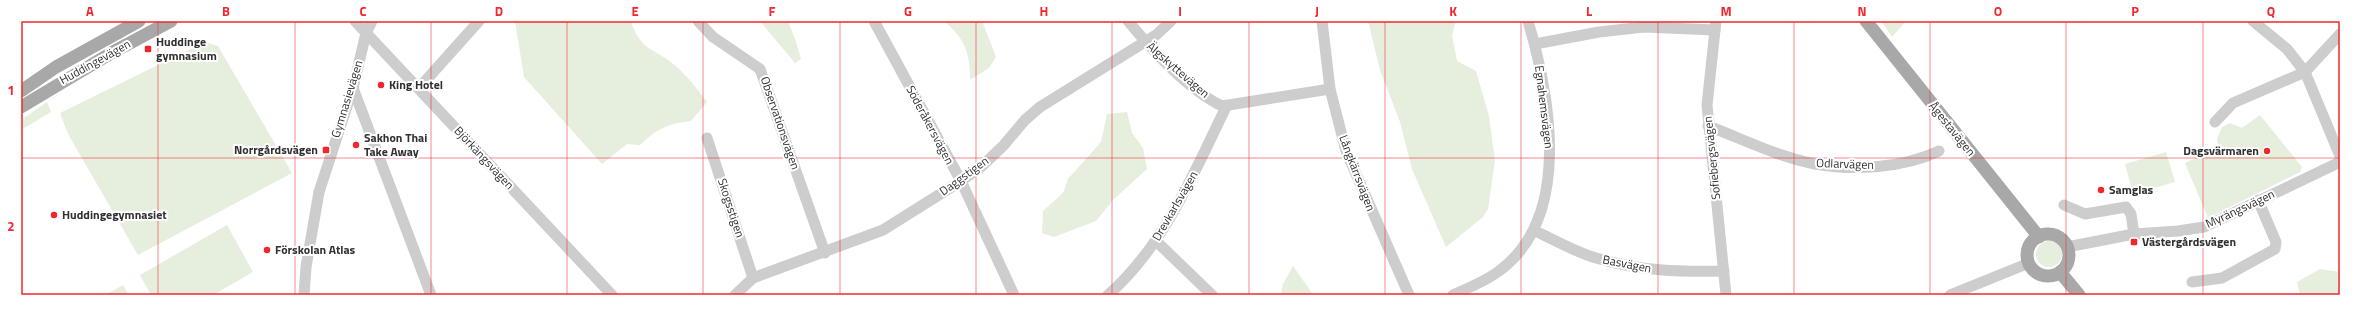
<svg xmlns="http://www.w3.org/2000/svg" width="2361" height="316" viewBox="0 0 2361 316" font-family="'Titillium Web',sans-serif">
<rect width="100%" height="100%" fill="#fff"/>
<g fill="#e6eedd">
<path d="M 515,21 L 631,21 C 640,52 656,48 677,67 C 688,77 698,90 707,102 L 691,121 C 667,124 658,128 640,145 L 627,144 L 602,164 L 524,77 Z"/>
<polygon points="760,21 788,21 796,42 801,59 795,63"/>
<path d="M 944,21 L 982,21 L 996,57 L 989,68 L 970,80 C 970,52 965,39 944,21 Z"/>
<polygon points="1368,21 1456,21 1452,35 1457,61 1476,71 1489,116 1495,161 1488,209 1483,217 1446,247 1412,169 1400,122 1380,70"/>
<polygon points="1881,21 1906,21 1892,37"/>
<polygon points="205,42 218,46 292,173 138,255 68,134 60,113"/>
<polygon points="47,102 51,112 21,130 21,120"/>
<polygon points="1127,112 1132,133 1143,148 1147,169 1114,199 1096,221 1054,237 1042,233 1043,211 1063,193 1068,179 1101,142 1107,114"/>
<polygon points="2260,115 2302,167 2300,172 2208,218 2185,163 2219,147 2217,139 2222,127 2230,123 2242,128"/>
<polygon points="2166,152 2175,182 2133,194 2125,164"/>
<polygon points="227,225 253,272 213,295 151,295 140,275"/>
<circle cx="2049" cy="254" r="13"/>
<polygon points="1293,266 1312,293 1319,295 1281,295 1283,284"/>
<polygon points="2320,269 2340,272 2340,295 2300,295 2297,282"/>
<polygon points="123,285 129,295 105,295"/>
</g>
<g fill="none" stroke-linecap="round" stroke-linejoin="round">
<g stroke="#cdcdcd" stroke-width="11">
<polyline points="355,21 612,295"/>
<polyline points="698,21 713,37 760,69 825,253"/>
<polyline points="874,21 961,181 1014,295"/>
<path d="M 1128,21 C 1153,51 1187,89 1222,106 L 1330,89"/>
<polyline points="1322,21 1330,89 1346,151 1409,295"/>
<polyline points="1716,21 1707,105 1726,295"/>
<polyline points="2253,21 2287,49 2305,72 2340,156"/>
<polyline points="1535,44 1599,32 1644,27 1715,30"/>
<polyline points="353,88 431,295"/>
<polyline points="419,88 479,21"/>
<polyline points="2215,122 2233,103 2305,72 2340,34"/>
<path d="M 1708,126 C 1743,139 1778,157 1815,164 C 1854,171 1903,168 1939,151"/>
<polyline points="707,138 753,278"/>
<polyline points="2064,205 2085,214 2126,207 2131,214 2134,234"/>
<path d="M 1535,231 C 1555,240 1575,252 1596,258 C 1639,271 1680,272 1724,271"/>
<polyline points="1156,241 1212,295"/>
<polyline points="2067,247 2134,234 2178,231 2204,227 2340,162"/>
<polyline points="2192,282 2222,278 2275,249 2276,242 2258,200"/>
<polyline points="304,295 306,267 319,192 353,88 366,33 372,21"/>
<polyline points="735,295 753,278 883,230 961,181 982,166 1003,146 1025,120 1040,107 1156,35 1171,21"/>
<path d="M 1108,295 C 1164,246 1194,173 1226,107"/>
<path d="M 1453,295 C 1468,288 1486,281 1499,271 C 1573,217 1550,96 1528,21"/>
<polyline points="1950,295 2029,263"/>
</g>
<g stroke="#a8a8a8" stroke-width="13">
<polyline points="1866,21 2039,237"/>
<polyline points="21,91 56,67 139,21"/>
<polyline points="21,107 113,52 171,21"/>
<circle cx="2048" cy="255" r="21"/>
<polyline points="2060,272 2079,295"/>
</g>
</g>
<path fill="none" stroke="#f2272e" stroke-width="1" stroke-opacity="0.55" d="M 158,21 L 158,295M 295,21 L 295,295M 431,21 L 431,295M 567,21 L 567,295M 703,21 L 703,295M 840,21 L 840,295M 976,21 L 976,295M 1112,21 L 1112,295M 1249,21 L 1249,295M 1385,21 L 1385,295M 1521,21 L 1521,295M 1658,21 L 1658,295M 1794,21 L 1794,295M 1930,21 L 1930,295M 2066,21 L 2066,295M 2203,21 L 2203,295M 21,158 L 2340,158"/>
<g fill="#f2272e" stroke="#fff" stroke-width="1.5">
<rect x="144" y="45" width="8" height="8" rx="2"/>
<circle cx="381" cy="85" r="4"/>
<circle cx="356" cy="145" r="4"/>
<rect x="322" y="146" width="8" height="8" rx="2"/>
<circle cx="2267" cy="151" r="4"/>
<circle cx="2101" cy="190" r="4"/>
<circle cx="54" cy="215" r="4"/>
<rect x="2130" y="238" width="8" height="8" rx="2"/>
<circle cx="267" cy="250" r="4"/>
</g>
<g text-anchor="middle" stroke-width="4" stroke-linejoin="round" paint-order="stroke">
<g font-size="12" font-weight="bold" fill="#303030" stroke="#fff" text-anchor="start">
<text x="156" y="46">Huddinge<tspan x="156" dy="14">gymnasium</tspan></text>
<text x="389" y="89">King Hotel</text>
<text x="364" y="142">Sakhon Thai<tspan x="364" dy="14">Take Away</tspan></text>
<text x="318" y="154" text-anchor="end">Norrgårdsvägen</text>
<text x="2259" y="155" text-anchor="end">Dagsvärmaren</text>
<text x="2109" y="194">Samglas</text>
<text x="62" y="219">Huddingegymnasiet</text>
<text x="2142" y="246">Västergårdsvägen</text>
<text x="275" y="254">Förskolan Atlas</text>
</g>
<g font-size="12" fill="#303030" stroke="#fff">
<text transform="translate(95 62) rotate(-29)" y="4">Huddingevägen</text>
<text transform="translate(1178 70) rotate(41)" y="4">Älgskyttevägen</text>
<text transform="translate(347 99) rotate(-73)" y="4">Gymnasievägen</text>
<text transform="translate(1544 107) rotate(83)" y="4">Egnahemsvägen</text>
<text transform="translate(780 123) rotate(71)" y="4">Observationsvägen</text>
<text transform="translate(930 125) rotate(62)" y="4">Söderåkersvägen</text>
<text transform="translate(1952 129) rotate(51)" y="4">Ågestavägen</text>
<text transform="translate(484 158) rotate(47)" y="4">Björkängsvägen</text>
<text transform="translate(1712 158) rotate(-96)" y="4">Sofiebergsvägen</text>
<text transform="translate(1845 164) rotate(2)" y="4">Odlarvägen</text>
<text transform="translate(1357 173) rotate(69)" y="4">Långkärrsvägen</text>
<text transform="translate(964 176) rotate(-36)" y="4">Daggstigen</text>
<text transform="translate(1175 206) rotate(-60)" y="4">Drevkarlsvägen</text>
<text transform="translate(731 208) rotate(72)" y="4">Skogsstigen</text>
<text transform="translate(2240 209) rotate(-25)" y="4">Myrängsvägen</text>
<text transform="translate(1627 264) rotate(11)" y="4">Basvägen</text>
</g>
</g>
<rect width="2361" height="316" fill="none" stroke="#ffffff" stroke-width="44"/>
<rect x="22" y="22" width="2317" height="272" fill="none" stroke="#f2272e" stroke-width="1.5"/>
<g font-size="13" text-anchor="middle" font-weight="bold" fill="#f2272e">
<text x="90" y="16">A</text>
<text x="226" y="16">B</text>
<text x="363" y="16">C</text>
<text x="499" y="16">D</text>
<text x="635" y="16">E</text>
<text x="772" y="16">F</text>
<text x="908" y="16">G</text>
<text x="1044" y="16">H</text>
<text x="1180" y="16">I</text>
<text x="1317" y="16">J</text>
<text x="1453" y="16">K</text>
<text x="1589" y="16">L</text>
<text x="1726" y="16">M</text>
<text x="1862" y="16">N</text>
<text x="1998" y="16">O</text>
<text x="2135" y="16">P</text>
<text x="2271" y="16">Q</text>
<text x="11" y="95">1</text>
<text x="11" y="231">2</text>
</g>
</svg>
